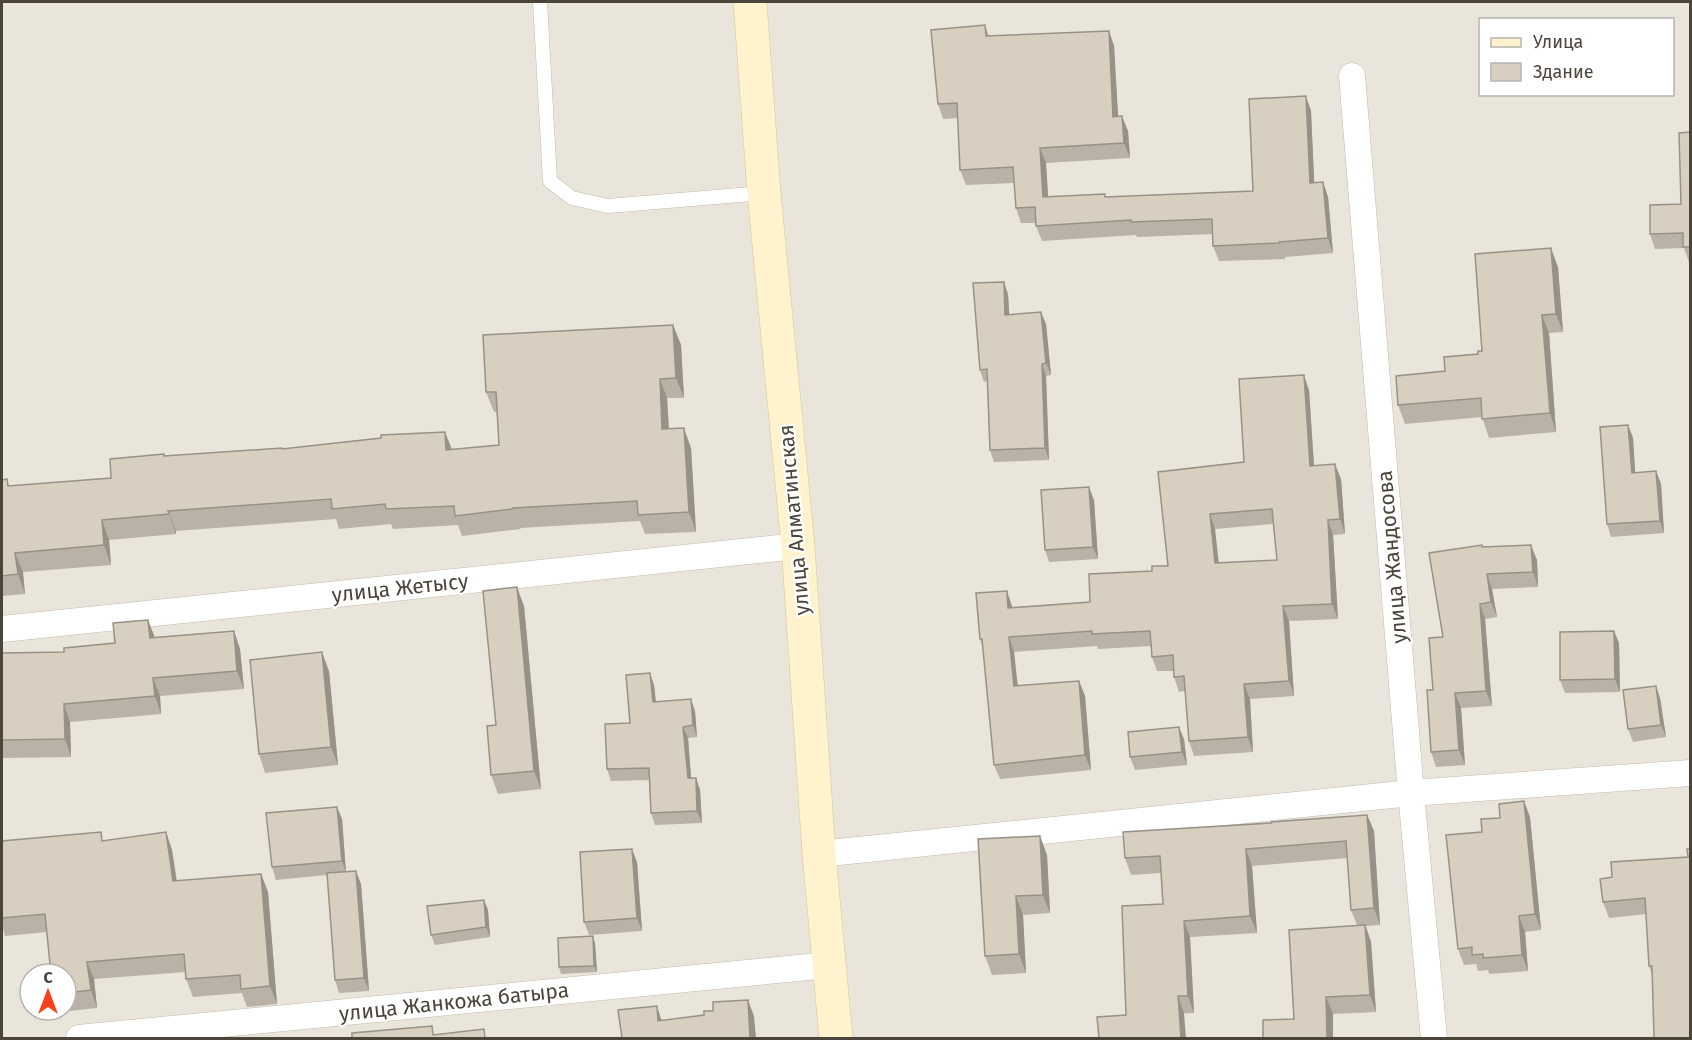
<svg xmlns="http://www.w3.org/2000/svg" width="1692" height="1040" viewBox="0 0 1692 1040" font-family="'Fira Sans',sans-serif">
<rect width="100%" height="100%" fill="#f6f3ec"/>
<path fill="#eae5da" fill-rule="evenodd" d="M 2,2 L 1690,2 L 1690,1038 L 2,1038 ZM 1480,20 L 1672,20 L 1672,94 L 1480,94 ZM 30,974 L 66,974 L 66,1010 L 30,1010 Z"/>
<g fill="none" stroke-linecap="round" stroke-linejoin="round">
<defs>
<polyline id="lane" points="540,2 550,181 572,198 608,206 764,193"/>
<g id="street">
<polyline points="1352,76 1411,793 1434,1038"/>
<polyline points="2,629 798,546"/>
<polyline points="819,854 1411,793 1690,773"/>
<polyline points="79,1038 829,965"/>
</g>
<polyline id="secondary" points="750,2 764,193 798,546 819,854 836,1038"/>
</defs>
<use href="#lane" stroke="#c2bbae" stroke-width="15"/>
<use href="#street" stroke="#c2bbae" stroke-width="27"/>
<use href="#secondary" stroke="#d6c79b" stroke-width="34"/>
<use href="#lane" stroke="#fff" stroke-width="14"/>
<use href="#street" stroke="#fff" stroke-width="26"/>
<use href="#secondary" stroke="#fff3cd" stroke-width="33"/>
</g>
<g fill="#bab2a6" fill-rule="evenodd">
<polygon points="985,25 989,36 1109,31 1114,46 1118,117 1128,131 1130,158 1046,163 1048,197 1106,197 1253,191 1311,111 1314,183 1323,182 1328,197 1333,253 1285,257 1285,259 1219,261 1213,246 1213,234 1137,237 1136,235 1042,241 1036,226 1036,223 1021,223 1016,208 1014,183 966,185 960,170 958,118 943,119 938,104"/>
<polygon points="1690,132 1690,262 1689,262 1684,248 1655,249 1650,234 1681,204"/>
<polygon points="1558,267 1563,332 1549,333 1556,432 1489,438 1482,417 1405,424 1398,405 1445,371 1478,354"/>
<polygon points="1008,294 1009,314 1046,324 1051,375 1046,376 1049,460 994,462 990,450 987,381 984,382 980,370"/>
<polygon points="673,325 681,345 684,398 667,398 669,429 691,448 696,532 645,534 640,521 520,528 521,529 462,536 458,525 393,529 391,524 339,529 336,519 176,531 176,534 109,540 111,565 23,572 25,594 2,596 2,480 7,479 9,486 111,478 164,456 282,449 445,432 452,449 499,445 497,412 494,412 486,392"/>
<path d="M 1309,390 L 1314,466 L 1341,479 L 1345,534 L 1333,535 L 1338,619 L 1289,621 L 1294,696 L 1250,699 L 1253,752 L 1194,756 L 1189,741 L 1185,691 L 1179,692 L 1174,677 L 1174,671 L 1157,671 L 1152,657 L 1151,646 L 1098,649 L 1097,646 L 1014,652 L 1018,686 L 1079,681 L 1085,696 L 1091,770 L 1000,779 L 994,765 L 983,647 L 980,639 L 1012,606 L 1012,607 L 1090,602 L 1152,571 L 1168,566 L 1244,462 ZM 1273,524 L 1277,560 L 1219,563 L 1215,529 Z"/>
<polygon points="1628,425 1633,438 1635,473 1656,471 1661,484 1664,533 1611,537 1607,524"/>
<polygon points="1094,500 1098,559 1049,562 1045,550"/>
<polygon points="1483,547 1537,560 1538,587 1492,589 1497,617 1485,619 1492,706 1461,708 1465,765 1436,767 1431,752 1433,690 1443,637"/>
<polygon points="524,606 541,789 498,794 491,775 496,725"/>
<polygon points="148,620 154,637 234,631 240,649 244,689 160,696 161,714 70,722 71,757 2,758 2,653 64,652 115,643"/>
<polygon points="1614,631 1619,643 1620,692 1565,693 1560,680"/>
<polygon points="329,671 338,765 265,773 259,754"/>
<polygon points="654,685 656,702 695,711 697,737 688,738 691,778 696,778 700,790 702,823 655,825 651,813 649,780 611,781 607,769 630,723"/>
<polygon points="1660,698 1666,737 1633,742 1628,729"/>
<polygon points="1184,739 1187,765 1135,770 1130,757"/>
<polygon points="337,807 342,819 346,872 361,884 369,991 339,993 335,980 327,875 276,880 272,867"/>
<polygon points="1367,815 1374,831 1380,925 1366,926 1371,942 1376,1012 1333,1014 1333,1038 1263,1038 1294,1019 1357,925 1351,910 1347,858 1252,866 1257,933 1190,937 1194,1013 1126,1015 1163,904 1161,873 1131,875 1125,858 1271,823"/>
<polygon points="1530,817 1541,930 1525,932 1528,971 1489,974 1488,970 1478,971 1476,964 1464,965 1458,949"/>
<polygon points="166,832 172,850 177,881 261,874 268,892 277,1004 247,1007 242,993 193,997 186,979 186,972 94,979 97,1008 60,1012 59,1010 66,1010 66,974 47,932 5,936 2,925 2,918 104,841"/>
<polygon points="1040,836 1047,855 1050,913 1023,915 1026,973 992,975 985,956"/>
<polygon points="1690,849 1652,974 1649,966 1646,914 1609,918 1603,902 1612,877 1688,857"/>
<polygon points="637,862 642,931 589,935 584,922"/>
<polygon points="484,900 488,910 490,937 435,945 431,935"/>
<polygon points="595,943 597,972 561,974 559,967"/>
</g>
<g fill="#979187">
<polygon points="1109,31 1114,46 1119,132 1113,117"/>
<polygon points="1306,96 1311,111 1315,198 1310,183"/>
<polygon points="1122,116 1128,131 1130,158 1124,143"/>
<polygon points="1040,148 1046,163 1049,212 1043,197"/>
<polygon points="1323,182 1328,197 1333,253 1328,238"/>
<polygon points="1551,248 1558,267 1563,332 1556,314"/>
<polygon points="1004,282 1008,294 1010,327 1005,315"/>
<polygon points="1041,312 1046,324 1051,375 1046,363"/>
<polygon points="1542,315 1549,333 1556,432 1550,413"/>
<polygon points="673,325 681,345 684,398 676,378"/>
<polygon points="1042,364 1046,376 1049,460 1045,448"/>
<polygon points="1304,375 1309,390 1315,481 1310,466"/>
<polygon points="660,379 667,398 670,449 662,429"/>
<polygon points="1628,425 1633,438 1636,486 1632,473"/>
<polygon points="684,428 691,448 696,532 689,512"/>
<polygon points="445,432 452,451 446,450"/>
<polygon points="1335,464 1341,479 1345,534 1340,519"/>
<polygon points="1656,471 1661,484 1664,533 1660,521"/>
<polygon points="1089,487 1094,500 1098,559 1093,547"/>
<polygon points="168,511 176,531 176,534 169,514"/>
<polygon points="1210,514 1215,529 1220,578 1215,563"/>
<polygon points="102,520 109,540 111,565 104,545"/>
<polygon points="1328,520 1333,535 1338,619 1332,604"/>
<polygon points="1531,545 1537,560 1538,587 1533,572"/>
<polygon points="15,553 23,572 25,594 18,574"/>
<polygon points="1487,574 1492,589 1497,617 1491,602"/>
<polygon points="517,587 524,606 541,789 534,771"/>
<polygon points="1007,591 1012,606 1013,623 1008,608"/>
<polygon points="1480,604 1485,619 1492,706 1486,691"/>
<polygon points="1283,606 1289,621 1294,696 1289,681"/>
<polygon points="148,620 155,638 150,638"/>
<polygon points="234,631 240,649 244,689 237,671"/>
<polygon points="1614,631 1619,643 1620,692 1615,679"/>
<polygon points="1009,637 1014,652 1019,701 1014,686"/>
<polygon points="322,652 329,671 338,765 331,747"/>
<polygon points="650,673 654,685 657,714 653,702"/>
<polygon points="153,678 160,696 161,714 155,696"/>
<polygon points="1079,681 1085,696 1091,770 1085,755"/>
<polygon points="1244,684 1250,699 1253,752 1248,737"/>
<polygon points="1656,686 1660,698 1666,737 1661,725"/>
<polygon points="1455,693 1461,708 1465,765 1459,750"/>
<polygon points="691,699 695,711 697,737 693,725"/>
<polygon points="64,704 70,722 71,757 65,739"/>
<polygon points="683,727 688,738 692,790 688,778"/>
<polygon points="1179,727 1184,739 1187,765 1182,752"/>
<polygon points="696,778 700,790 702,823 697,811"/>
<polygon points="1524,801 1530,817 1541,930 1535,914"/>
<polygon points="337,807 342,819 346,873 342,861"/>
<polygon points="1367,815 1374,831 1380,925 1374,908"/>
<polygon points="166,832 172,850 179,899 173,881"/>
<polygon points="1040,836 1047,855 1050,913 1043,895"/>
<polygon points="632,849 637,862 642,931 637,918"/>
<polygon points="1246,849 1252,866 1257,933 1250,916"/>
<polygon points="356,871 361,884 369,991 364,978"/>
<polygon points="261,874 268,892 277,1004 270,986"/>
<polygon points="1016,896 1023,915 1026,973 1019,954"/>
<polygon points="484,900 488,910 490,937 486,927"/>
<polygon points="1519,916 1525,932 1528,971 1522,955"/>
<polygon points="1184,921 1190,937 1194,1013 1188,996"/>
<polygon points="1365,925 1371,942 1376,1012 1370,995"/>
<polygon points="593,936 595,943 597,972 594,966"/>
<polygon points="87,962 94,979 97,1008 91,990"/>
<polygon points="1178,996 1184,1013 1186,1038 1181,1038"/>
<polygon points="1326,997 1333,1014 1333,1038 1327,1038"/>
<polygon points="748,1000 754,1016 756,1038 750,1038"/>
<polygon points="657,1006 662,1022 658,1021"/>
</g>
<g fill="#d8cfc1" stroke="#979187" stroke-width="1.5" fill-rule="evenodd">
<polygon points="985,25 986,36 1109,31 1113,117 1122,116 1124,143 1040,148 1043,197 1105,194 1105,197 1253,191 1249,99 1306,96 1310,183 1323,182 1328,238 1279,242 1279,243 1213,246 1212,219 1131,222 1131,220 1036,226 1035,207 1016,208 1013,167 960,170 957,103 938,104 931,30"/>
<polygon points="1690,132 1690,247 1683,247 1683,233 1650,234 1650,205 1681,204 1679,133"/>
<polygon points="1551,248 1556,314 1542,315 1550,413 1482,419 1481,398 1398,405 1396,376 1445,371 1444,357 1478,354 1478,351 1482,351 1475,254"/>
<polygon points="1004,282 1005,315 1041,312 1046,363 1042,364 1045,448 990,450 987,369 980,370 973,283"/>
<polygon points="673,325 676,378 660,379 662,429 684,428 689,512 638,515 637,501 513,508 513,509 455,516 454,506 386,509 385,504 332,509 331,499 168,511 169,514 102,520 104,545 15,553 18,574 2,576 2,480 7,479 8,486 111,478 110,459 164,454 164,456 282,448 282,449 381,438 381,435 445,432 446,450 499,445 496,392 486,392 483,335"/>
<path d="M 1304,375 L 1310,466 L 1335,464 L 1340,519 L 1328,520 L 1332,604 L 1283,606 L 1289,681 L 1244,684 L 1248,737 L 1189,741 L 1184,676 L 1174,677 L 1173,655 L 1152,657 L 1150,631 L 1092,634 L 1092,631 L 1009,637 L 1014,686 L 1079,681 L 1085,755 L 994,765 L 982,639 L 980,639 L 976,593 L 1007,591 L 1008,608 L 1090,602 L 1089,574 L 1152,571 L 1152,566 L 1168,566 L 1158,472 L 1244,462 L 1239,379 ZM 1272,509 L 1277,560 L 1215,563 L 1210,514 Z"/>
<polygon points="1628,425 1632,473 1656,471 1660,521 1607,524 1600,427"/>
<polygon points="1089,487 1093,547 1045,550 1041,490"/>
<polygon points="1482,545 1482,547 1531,545 1533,572 1487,574 1491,602 1480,604 1486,691 1455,693 1459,750 1431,752 1427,690 1433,690 1429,638 1443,637 1429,553"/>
<polygon points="517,587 534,771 491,775 487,726 496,725 483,591"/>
<polygon points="148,620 150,638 234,631 237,671 153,678 155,696 64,704 65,739 2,740 2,653 64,652 64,648 115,643 113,623"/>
<polygon points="1614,631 1615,679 1560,680 1560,632"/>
<polygon points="322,652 331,747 259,754 250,660"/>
<polygon points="650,673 653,702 691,699 693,725 683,727 688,778 696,778 697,811 651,813 649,768 607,769 605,724 630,723 626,675"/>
<polygon points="1656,686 1661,725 1628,729 1623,690"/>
<polygon points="1179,727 1182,752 1130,757 1128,732"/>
<polygon points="1524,801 1535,914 1519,916 1522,955 1483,958 1483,954 1472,955 1472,947 1458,949 1446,835 1482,832 1481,819 1500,818 1499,804"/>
<polygon points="337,807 342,861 272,867 266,813"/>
<polygon points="1367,815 1374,908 1351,910 1346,841 1246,849 1250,916 1184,921 1188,996 1178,996 1181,1038 1099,1038 1097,1017 1126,1015 1122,906 1163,904 1160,856 1125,858 1123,832 1271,823 1271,822"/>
<polygon points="101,832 102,841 166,832 173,881 261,874 270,986 241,989 240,975 186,979 184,954 87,962 91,990 66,993 66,974 51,974 45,914 2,918 2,841"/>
<polygon points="1040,836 1043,895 1016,896 1019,954 985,956 978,839"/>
<polygon points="632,849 637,918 584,922 580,852"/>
<polygon points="1687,849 1690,849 1690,1038 1654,1038 1652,966 1649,966 1645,898 1603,902 1600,879 1612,877 1611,862 1688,857"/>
<polygon points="356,871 364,978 335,980 327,873"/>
<polygon points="484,900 486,927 431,935 427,906"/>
<polygon points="1365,925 1370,995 1326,997 1327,1038 1263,1038 1263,1020 1294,1019 1289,930"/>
<polygon points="593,936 594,966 559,967 558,938"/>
<polygon points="748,1000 750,1038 622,1038 618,1010 657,1006 658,1021 704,1015 704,1011 713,1011 713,1002"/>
<polygon points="432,1026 433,1035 484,1029 485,1038 352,1038 352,1033"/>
</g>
<g text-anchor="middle" stroke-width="4.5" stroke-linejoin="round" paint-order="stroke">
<g font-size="21" fill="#4b4439" stroke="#fff">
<text transform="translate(794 520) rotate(-95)" y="7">улица Алматинская</text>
<text transform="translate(1392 557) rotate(-95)" y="7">улица Жандосова</text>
<text transform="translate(400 588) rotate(-6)" y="7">улица Жетысу</text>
<text transform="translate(454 1002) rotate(-6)" y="7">улица Жанкожа батыра</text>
</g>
</g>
<rect width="1692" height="1040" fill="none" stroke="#4b4439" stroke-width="6"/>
<rect x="1479" y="18" width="195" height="78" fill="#ffffff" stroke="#b7b4b0" stroke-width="1.5"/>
<rect x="1491" y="38" width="30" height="9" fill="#fff3cd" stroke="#b7b4b0" stroke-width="1.5"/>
<text x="1533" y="48" font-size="18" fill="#4b4439">Улица</text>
<rect x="1491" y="63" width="30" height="18" fill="#d8cfc1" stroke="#b7b4b0" stroke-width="1.5"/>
<text x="1533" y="78" font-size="18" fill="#4b4439">Здание</text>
<g transform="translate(48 992)"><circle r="28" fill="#ffffff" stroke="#b7b4b0" stroke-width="1.5"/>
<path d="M0-4.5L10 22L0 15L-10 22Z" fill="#fc3f1d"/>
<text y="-9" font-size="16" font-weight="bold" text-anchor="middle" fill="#4b4439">С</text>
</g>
</svg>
